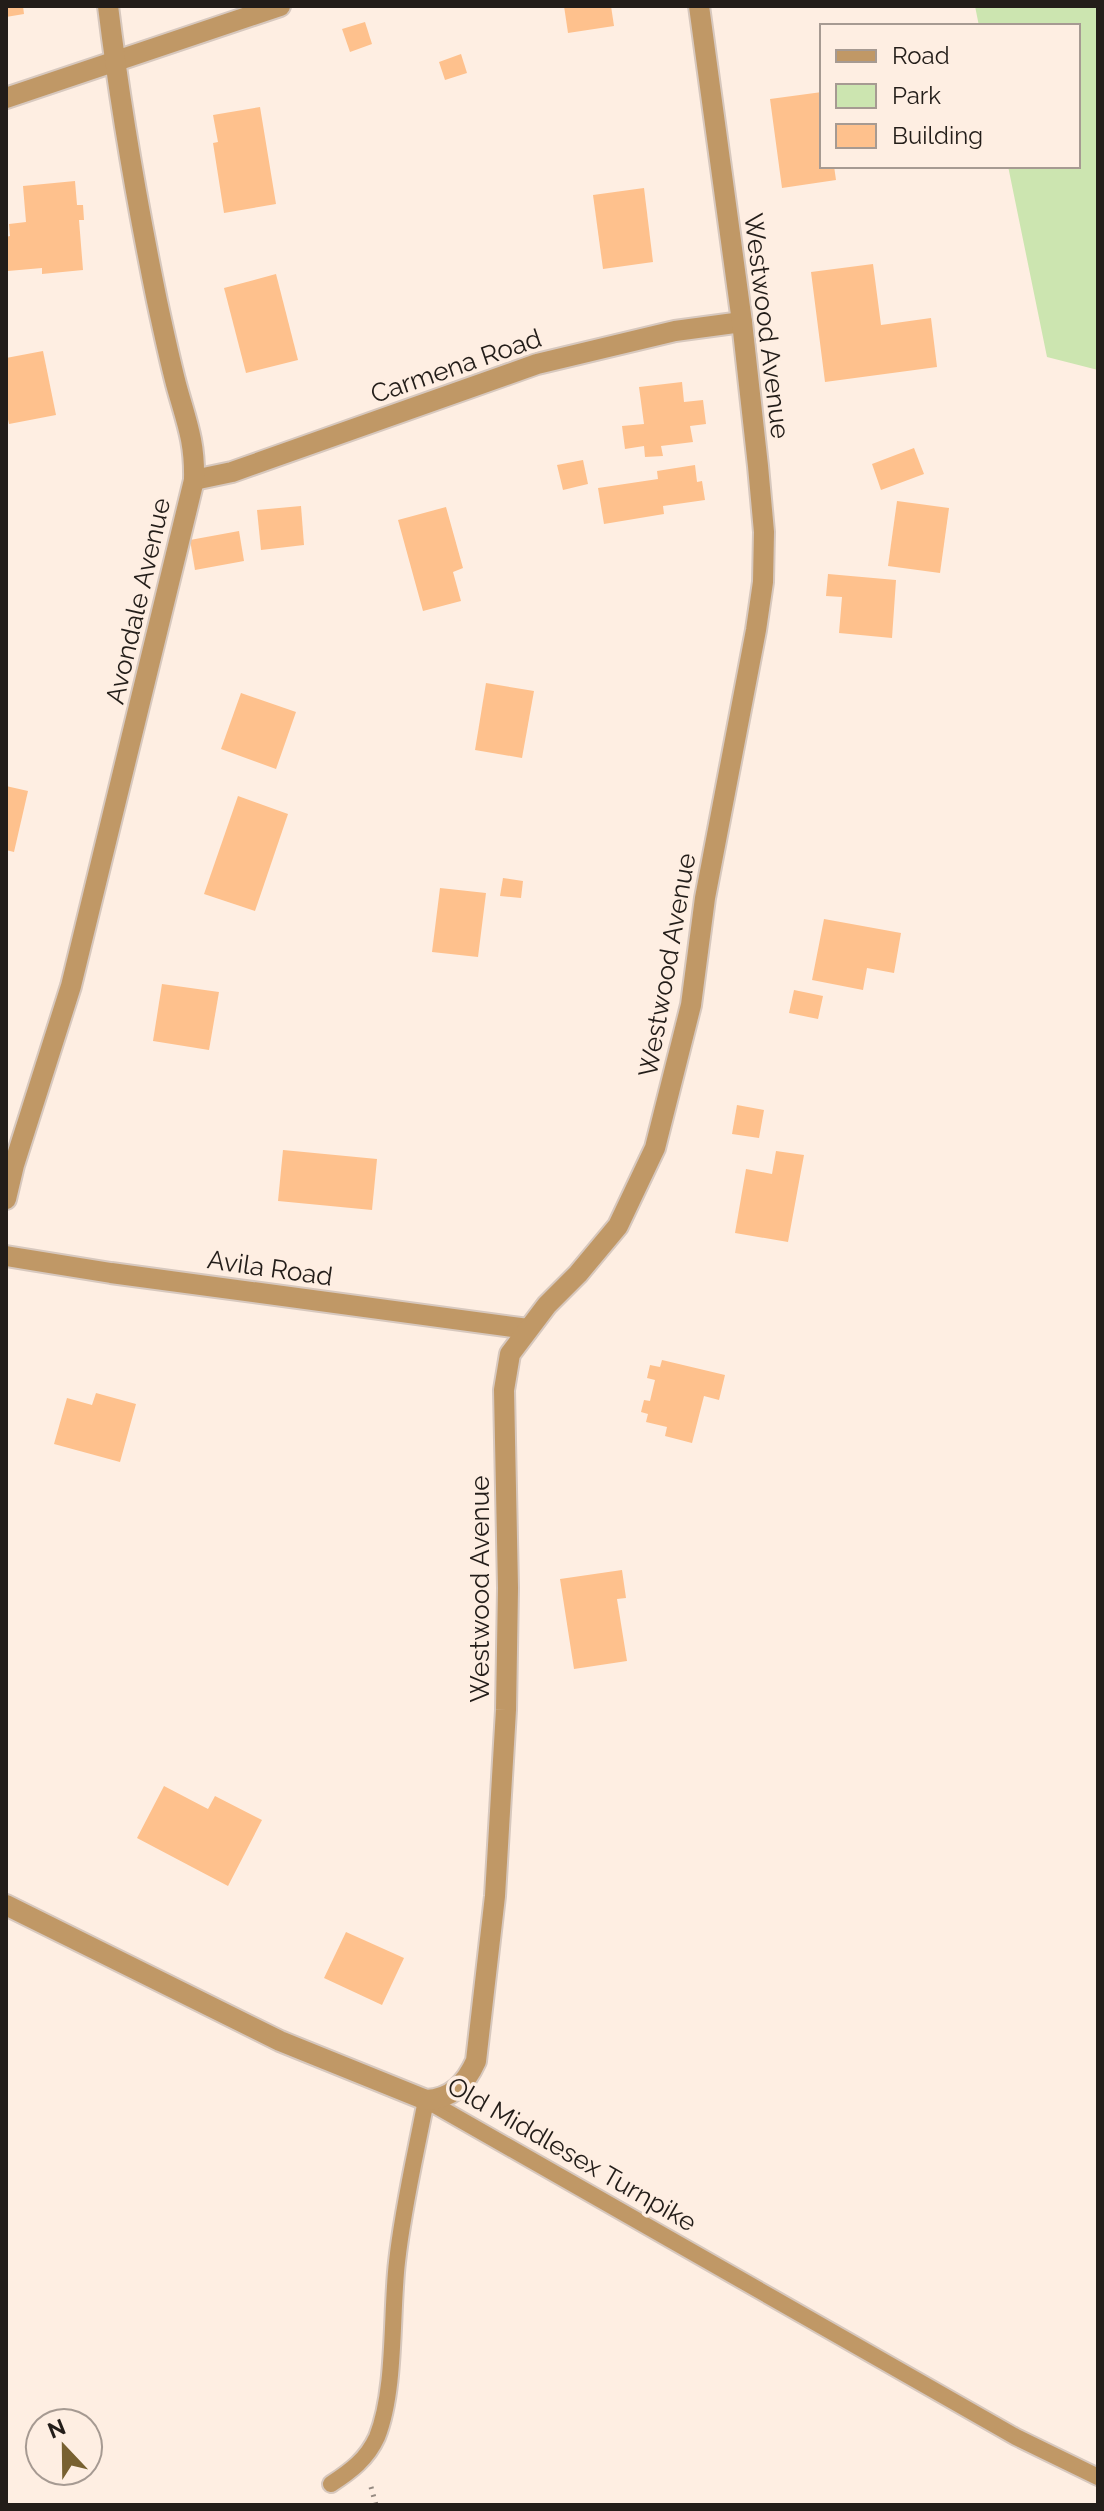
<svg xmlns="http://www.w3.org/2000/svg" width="1104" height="2511" viewBox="0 0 1104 2511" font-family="Raleway,sans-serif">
<rect width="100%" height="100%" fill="#feeee2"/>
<polygon fill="#cce5b0" points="975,6 1098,6 1098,370 1047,357 1008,166 1078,166 1078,26 979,26"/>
<g fill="#fec18d">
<polygon points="6,6 23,6 24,14 6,17"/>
<polygon points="564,6 611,6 614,26 568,33"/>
<polygon points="365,22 372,44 350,52 342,29"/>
<polygon points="461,54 467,73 445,80 439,62"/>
<polygon points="822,92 822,166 834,166 836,180 782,188 770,99"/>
<polygon points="260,107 276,204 224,213 213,143 218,142 213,115"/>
<polygon points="75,181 77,205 83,205 84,220 79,220 83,270 42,274 42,268 8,271 6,237 10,236 9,224 26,222 23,186"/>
<polygon points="644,188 653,262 603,269 593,195"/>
<polygon points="873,264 881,325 931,318 937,367 825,382 811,272"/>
<polygon points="276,274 298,360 246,373 224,288"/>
<polygon points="43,351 56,415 9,424 6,410 6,358"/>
<polygon points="682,382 684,402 703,400 706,424 690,426 693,442 661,446 663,456 645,457 644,446 625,449 622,426 644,424 639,387"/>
<polygon points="914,448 924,474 881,490 872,464"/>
<polygon points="583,460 588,484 563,490 557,465"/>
<polygon points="695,465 697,482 702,481 705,500 663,506 664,514 604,524 598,488 658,479 657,471"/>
<polygon points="897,501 949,508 940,573 888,566"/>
<polygon points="301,506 304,545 261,550 257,510"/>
<polygon points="446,507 463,568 453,572 461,601 423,611 398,520"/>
<polygon points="239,531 244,561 195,570 190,540"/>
<polygon points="828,574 896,580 892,638 839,633 842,597 826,596"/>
<polygon points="486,683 534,691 522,758 475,750"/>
<polygon points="241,693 296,712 276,769 221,749"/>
<polygon points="6,786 28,791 14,852 6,850"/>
<polygon points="238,796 288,814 255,911 204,894"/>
<polygon points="503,878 523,881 521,898 500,896"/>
<polygon points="440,888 486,893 478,957 432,952"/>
<polygon points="824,919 901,933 894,973 867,968 863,990 812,980"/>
<polygon points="162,984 219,992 209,1050 153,1041"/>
<polygon points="794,990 823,996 818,1019 789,1013"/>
<polygon points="737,1105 764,1110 759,1138 732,1134"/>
<polygon points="283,1150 377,1159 372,1210 278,1201"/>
<polygon points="776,1151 804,1155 788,1242 735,1233 746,1169 772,1174"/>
<polygon points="662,1360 725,1375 719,1400 704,1396 692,1443 665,1436 667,1427 646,1422 648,1414 641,1412 644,1400 650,1401 655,1380 647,1378 650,1365 660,1367"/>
<polygon points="96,1393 136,1404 120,1462 54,1444 67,1398 92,1405"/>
<polygon points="622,1570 626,1598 617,1599 627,1661 574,1669 560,1579"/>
<polygon points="164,1786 208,1809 215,1796 262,1820 228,1886 137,1838"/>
<polygon points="346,1932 404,1958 382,2005 324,1978"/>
</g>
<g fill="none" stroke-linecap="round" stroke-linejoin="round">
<defs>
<path id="lane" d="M 331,2484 C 351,2471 367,2459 377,2437 C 396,2390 391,2313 397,2262 C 403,2207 416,2153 426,2100 L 1016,2437 L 1098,2477"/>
<g id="street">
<polyline points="6,98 280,6"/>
<polyline points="194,480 232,472 537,364 675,331 742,322"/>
<path d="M 6,1199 L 14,1165 L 71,986 L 194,480 C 195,440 186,421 176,384 C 169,357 163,329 157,301 C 137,203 120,105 108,6"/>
<polyline points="6,1256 111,1273 528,1329"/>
<path d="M 6,1905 L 280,2041 L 426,2100 C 452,2099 466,2083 476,2061 L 495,1896 L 506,1710 L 508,1588 L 504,1390 L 510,1354 L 547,1305 L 578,1274 L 618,1226 L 655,1148 L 691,1005 L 705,898 L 756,630 L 763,582 L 764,532 L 758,466 L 742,322 L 699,6"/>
</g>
</defs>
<use href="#lane" stroke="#d7c8be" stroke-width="20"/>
<use href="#street" stroke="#d7c8be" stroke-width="24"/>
<polyline stroke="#948981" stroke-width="5" stroke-dasharray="2 6" stroke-linecap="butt" points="371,2487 376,2505"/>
<use href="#lane" stroke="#c09866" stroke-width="16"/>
<use href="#street" stroke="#c09866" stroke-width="20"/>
</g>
<g text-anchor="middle" stroke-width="7" stroke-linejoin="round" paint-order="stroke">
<g font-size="26" fill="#231d19" stroke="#feeee2">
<text transform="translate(767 326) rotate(83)" y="9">Westwood Avenue</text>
<text transform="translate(456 366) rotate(-19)" y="9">Carmena Road</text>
<text transform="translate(138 601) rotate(-77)" y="9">Avondale Avenue</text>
<text transform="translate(667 965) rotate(-80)" y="9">Westwood Avenue</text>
<text transform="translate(270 1268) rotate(8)" y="9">Avila Road</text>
<text transform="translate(480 1589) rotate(-90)" y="9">Westwood Avenue</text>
<text transform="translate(572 2154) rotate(30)" y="9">Old Middlesex Turnpike</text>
</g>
</g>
<rect width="1104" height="2511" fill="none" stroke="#231d19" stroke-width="16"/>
<rect x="820" y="24" width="260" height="144" fill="#feeee2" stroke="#a69a92" stroke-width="2"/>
<rect x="836" y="50" width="40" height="12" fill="#c09866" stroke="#a69a92" stroke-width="2"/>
<text x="892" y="64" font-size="24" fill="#231d19">Road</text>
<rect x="836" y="84" width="40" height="24" fill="#cce5b0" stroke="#a69a92" stroke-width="2"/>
<text x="892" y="104" font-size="24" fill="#231d19">Park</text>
<rect x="836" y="124" width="40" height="24" fill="#fec18d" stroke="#a69a92" stroke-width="2"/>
<text x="892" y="144" font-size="24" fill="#231d19">Building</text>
<g transform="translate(64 2447) rotate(338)"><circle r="38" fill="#feeee2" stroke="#a69a92" stroke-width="2"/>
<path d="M0-6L14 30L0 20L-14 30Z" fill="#786131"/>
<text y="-12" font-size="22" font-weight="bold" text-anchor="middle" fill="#231d19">N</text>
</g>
</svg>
